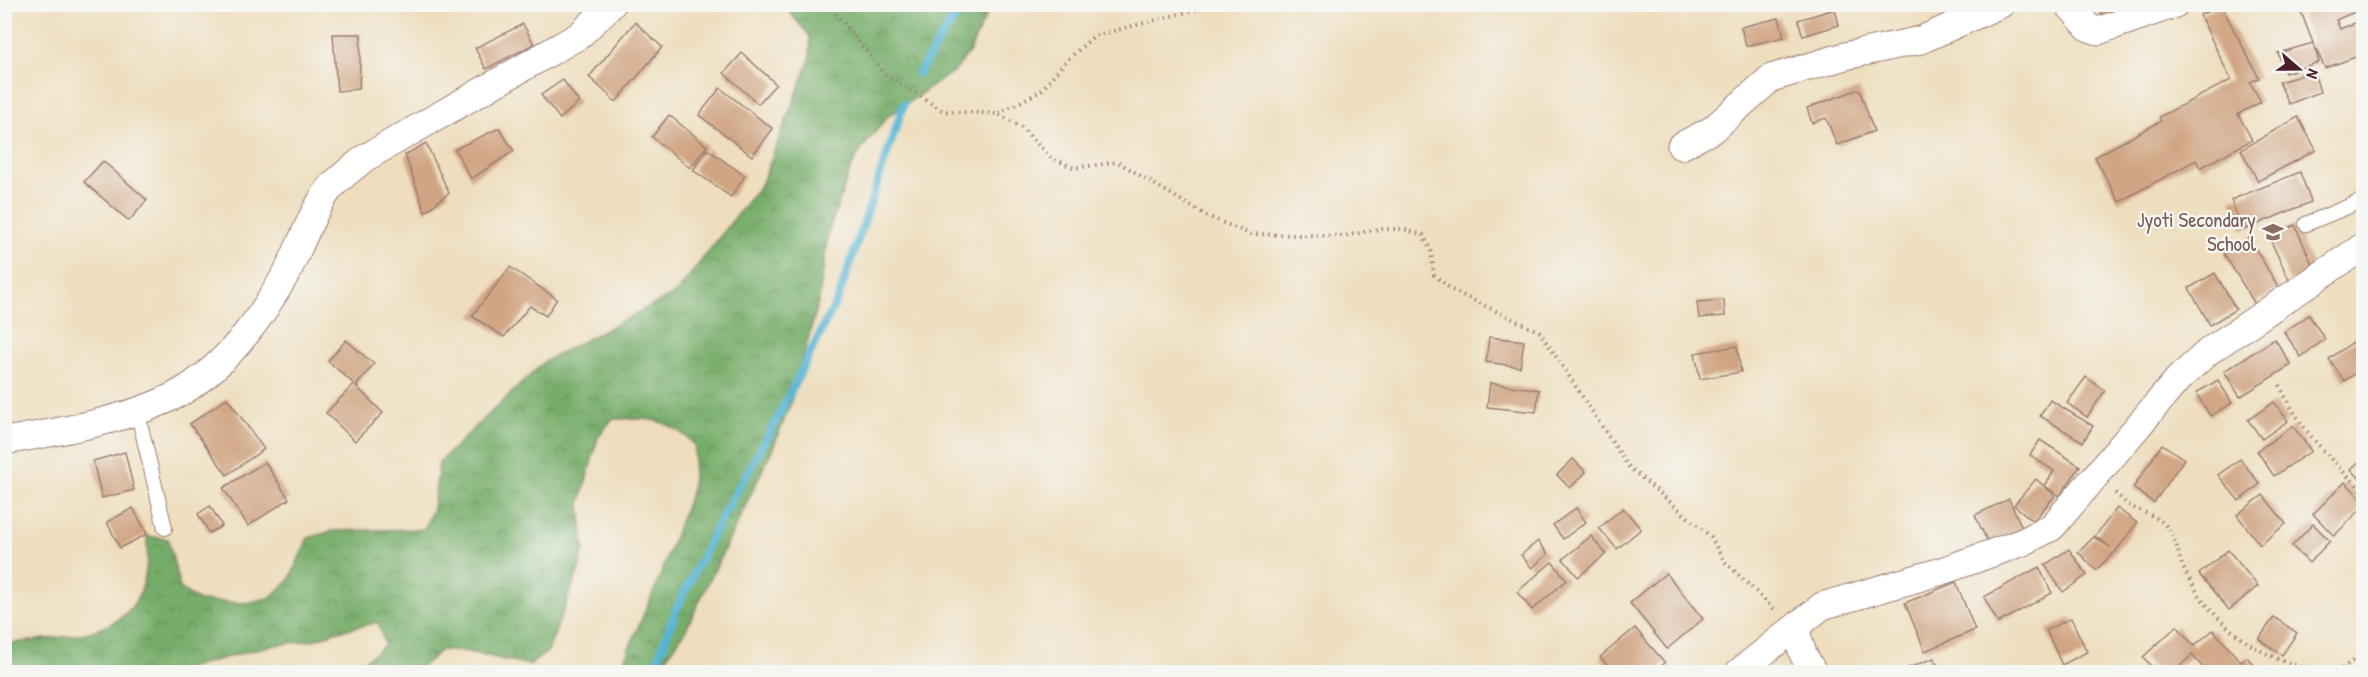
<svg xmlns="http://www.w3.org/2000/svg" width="2368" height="677" viewBox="0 0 2368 677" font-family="'Patrick Hand',sans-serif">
<defs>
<pattern id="forest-crowns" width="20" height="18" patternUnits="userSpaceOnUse" patternTransform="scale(1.5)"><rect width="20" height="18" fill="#77ad6a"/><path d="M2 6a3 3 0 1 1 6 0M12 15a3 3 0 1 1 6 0" fill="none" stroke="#648c57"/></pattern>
</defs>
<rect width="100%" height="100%" fill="#f6f6f2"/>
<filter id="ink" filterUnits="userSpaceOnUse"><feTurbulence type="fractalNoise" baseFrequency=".0167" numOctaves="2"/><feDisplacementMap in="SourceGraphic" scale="12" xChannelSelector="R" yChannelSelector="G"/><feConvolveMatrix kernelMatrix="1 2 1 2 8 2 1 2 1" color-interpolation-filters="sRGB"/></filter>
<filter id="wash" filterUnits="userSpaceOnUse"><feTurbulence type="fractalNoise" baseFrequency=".008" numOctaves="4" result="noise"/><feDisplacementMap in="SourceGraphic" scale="24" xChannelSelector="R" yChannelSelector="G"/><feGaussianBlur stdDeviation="1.35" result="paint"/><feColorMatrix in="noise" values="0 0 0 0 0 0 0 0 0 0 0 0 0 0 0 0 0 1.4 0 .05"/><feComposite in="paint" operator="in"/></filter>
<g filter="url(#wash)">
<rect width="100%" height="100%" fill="#eedebe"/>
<path fill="url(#forest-crowns)" stroke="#60664a" stroke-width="1.5" d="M 783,5 L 991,5 L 969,52 L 954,71 L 887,117 L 860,151 L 850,170 L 828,233 L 819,299 L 790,405 L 772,450 L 685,631 L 657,672 L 619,672 L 659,579 L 692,489 L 695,445 C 669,418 648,417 612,419 L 598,437 L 580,503 L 584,549 L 579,569 L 548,651 L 530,665 L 464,651 L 441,650 L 416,672 L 350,672 L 385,645 L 378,622 L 335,632 L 313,640 L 268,646 L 173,672 L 5,672 L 5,644 C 84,633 154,641 147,536 L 168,539 L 180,588 L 199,601 L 246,603 L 269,598 L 289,581 L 308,538 L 332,531 L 424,529 L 433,509 L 439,462 L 545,361 L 676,293 L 762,183 L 810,59 L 810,36 Z"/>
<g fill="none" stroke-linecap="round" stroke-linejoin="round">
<g stroke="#57b5d5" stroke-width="8">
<polyline points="918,74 948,27 967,4"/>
<polyline points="653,672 676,610 717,526 772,429 839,296 904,104"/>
</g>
</g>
<g id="blocks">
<g fill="#d0a583">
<polygon points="2097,4 2143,4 2105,22"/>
<polygon points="2298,4 2364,4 2364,8 2336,20 2340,29 2364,19 2364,54 2325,68 2313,43 2319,62 2285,73 2278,53 2313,43"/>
<polygon points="2221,5 2259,78 2250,82 2261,102 2238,114 2252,140 2200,168 2196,160 2119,202 2095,157 2161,121 2159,117 2231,80 2200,15"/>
<polygon points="1835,9 1839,25 1803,36 1798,20"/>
<polygon points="1779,18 1784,37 1746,46 1741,27"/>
<polygon points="635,22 662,47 616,102 589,77"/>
<polygon points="523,24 534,44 486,69 475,48"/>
<polygon points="333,34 361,34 359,89 337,91"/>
<polygon points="742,53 776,84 758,104 724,73"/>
<polygon points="2314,72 2320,92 2289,104 2279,82"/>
<polygon points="563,80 579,102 560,119 541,95"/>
<polygon points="720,88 773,129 752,156 699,115"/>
<polygon points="1859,89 1874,131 1837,145 1826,118 1812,123 1807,108"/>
<polygon points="669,115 707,146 690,168 652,137"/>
<polygon points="2298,117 2316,150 2258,181 2241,150"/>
<polygon points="499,128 514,151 471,179 455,149"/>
<polygon points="426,143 449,193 425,212 405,155"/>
<polygon points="707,149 745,176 731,197 693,170"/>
<polygon points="103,161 147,200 129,221 84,182"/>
<polygon points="2300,172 2311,202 2243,230 2231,200"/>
<polygon points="2295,225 2315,271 2290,282 2269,237"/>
<polygon points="2249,238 2279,288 2255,304 2224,254"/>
<polygon points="510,267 557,299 546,316 530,306 504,337 472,316"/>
<polygon points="2215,273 2236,309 2210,325 2189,288"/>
<polygon points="1724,300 1725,316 1699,318 1697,302"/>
<polygon points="2309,315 2325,339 2301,357 2284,332"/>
<polygon points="1489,337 1524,341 1520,367 1486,362"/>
<polygon points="2360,337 2364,341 2364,368 2344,381 2329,359"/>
<polygon points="2275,339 2291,365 2240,397 2224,371"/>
<polygon points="346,340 374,364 356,386 383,413 355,441 326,413 354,384 328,361"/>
<polygon points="1737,346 1741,372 1700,379 1695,353"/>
<polygon points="2086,377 2105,391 2087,417 2067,403"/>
<polygon points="2218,380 2232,403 2210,416 2196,393"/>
<polygon points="1490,383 1539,390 1536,412 1487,407"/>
<polygon points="227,398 264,449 227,475 190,424"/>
<polygon points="2050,400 2093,426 2083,442 2040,416"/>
<polygon points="2274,402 2288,421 2262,439 2248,420"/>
<polygon points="2293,426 2311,451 2274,476 2257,451"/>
<polygon points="2040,440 2080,466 2060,496 2045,486 2054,471 2030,455"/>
<polygon points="2162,444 2184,459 2154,503 2133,488"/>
<polygon points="125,452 134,490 102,498 93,461"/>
<polygon points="2364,457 2364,483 2351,469"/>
<polygon points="1573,459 1586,472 1570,488 1557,475"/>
<polygon points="2240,459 2260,484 2239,501 2218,475"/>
<polygon points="265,462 289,499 248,526 223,488"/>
<polygon points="2036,479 2055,496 2033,521 2014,505"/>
<polygon points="2345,482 2364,501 2364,506 2334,536 2313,514"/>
<polygon points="2263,495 2286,524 2260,545 2237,515"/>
<polygon points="2009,499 2023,530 1989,545 1975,515"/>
<polygon points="210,506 222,526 209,533 198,514"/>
<polygon points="133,508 147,534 120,548 107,522"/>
<polygon points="1576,508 1586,522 1563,539 1553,525"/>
<polygon points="1623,508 1641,529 1617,549 1599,528"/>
<polygon points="2117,508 2137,523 2116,551 2096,570 2078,552 2094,537 2110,547 2095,536"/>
<polygon points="2313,524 2330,541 2309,563 2292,546"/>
<polygon points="1591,536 1606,554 1578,577 1563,559"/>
<polygon points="1538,541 1548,554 1532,568 1521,555"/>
<polygon points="2069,549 2087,575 2063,592 2045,565"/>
<polygon points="2228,550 2258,586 2229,610 2199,574"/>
<polygon points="1552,562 1567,580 1532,610 1517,592"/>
<polygon points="2039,567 2052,593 1998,623 1984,597"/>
<polygon points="1666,573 1703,619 1667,649 1630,603"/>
<polygon points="1956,582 1975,630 1925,651 1905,603"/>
<polygon points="2274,617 2297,633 2282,655 2259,639"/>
<polygon points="2071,618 2087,652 2062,665 2046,630"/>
<polygon points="2177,626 2194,646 2213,630 2241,662 2247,657 2260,672 2230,672 2227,669 2223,672 2207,672 2192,655 2173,672 2156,672 2143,657"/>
<polygon points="1635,628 1665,663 1654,672 1613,672 1600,657"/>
<polygon points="1934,658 1939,672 1898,672"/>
</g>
</g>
</g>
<g filter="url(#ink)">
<use href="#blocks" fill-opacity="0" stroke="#9c7e74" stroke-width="1.5"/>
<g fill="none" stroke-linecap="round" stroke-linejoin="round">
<defs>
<g id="lane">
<polyline points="2306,224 2364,200"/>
<polyline points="137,410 165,528"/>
</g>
<g id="street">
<polyline points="2068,4 2089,28 2098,31 2175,4"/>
<polyline points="1681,146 1712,130 1771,78 1845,56 1921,40 2001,4"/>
<path d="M 4,441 C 59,432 146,417 191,386 C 233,357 262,316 287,272 C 301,246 310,215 328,191 C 338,178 352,169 365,158 L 580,35 L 612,4"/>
<polyline points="1795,628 1803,654 1813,672"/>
<polyline points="1739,672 1822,606 1942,571 2023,542 2052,527 2179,378 2209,351 2364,246"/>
</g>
</defs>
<use href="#lane" stroke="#9c7e74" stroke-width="16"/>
<use href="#street" stroke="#9c7e74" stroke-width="29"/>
<g stroke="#9c7e74" stroke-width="4" stroke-dasharray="1.5 4.5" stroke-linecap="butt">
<polyline points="828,4 884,73 943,111 998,114 1020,126 1050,157 1074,168 1118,162 1207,216 1250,234 1345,236 1379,229 1403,229 1423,235 1431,251 1434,275 1452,290 1540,332 1628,466 1711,537 1724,561 1774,609"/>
<polyline points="999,113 1041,91 1066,61 1094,36 1218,4"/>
<path d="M 2280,385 C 2298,428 2331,460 2364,492"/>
<path d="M 2115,493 C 2120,497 2124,502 2129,505 C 2141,513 2155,514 2165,525 C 2180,541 2176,555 2185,571 C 2214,629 2270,668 2334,672"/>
<polyline points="2337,672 2364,653"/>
</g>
<use href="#lane" stroke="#fff" stroke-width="14"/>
<use href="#street" stroke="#fff" stroke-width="27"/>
</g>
</g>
<defs>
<symbol id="school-bare" viewBox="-9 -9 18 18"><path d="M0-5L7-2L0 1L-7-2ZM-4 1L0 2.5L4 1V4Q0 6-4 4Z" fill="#8d6e63" stroke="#f6f6f2" stroke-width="2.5" paint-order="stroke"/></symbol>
</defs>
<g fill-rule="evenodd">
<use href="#school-bare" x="2258" y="217" width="30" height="30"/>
</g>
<g text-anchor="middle" stroke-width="4.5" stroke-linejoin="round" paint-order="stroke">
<g font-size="21" fill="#785e54" stroke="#f6f6f2" text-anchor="end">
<text x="2256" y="227">Jyoti Secondary<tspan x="2256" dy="24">School</tspan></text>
</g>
</g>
<rect width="2368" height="677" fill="none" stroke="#f6f6f2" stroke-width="24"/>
<g transform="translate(2299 69) rotate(110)" stroke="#f6f6f2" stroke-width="4.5" paint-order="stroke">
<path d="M0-4.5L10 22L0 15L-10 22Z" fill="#4a1f2b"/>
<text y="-9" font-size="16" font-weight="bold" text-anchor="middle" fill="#4a1f2b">N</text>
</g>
</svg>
